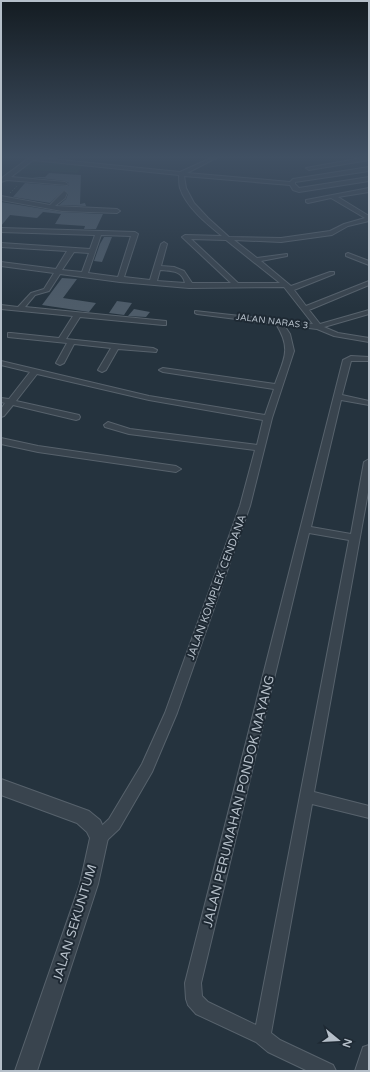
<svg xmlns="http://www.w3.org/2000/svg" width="370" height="1072" viewBox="0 0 370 1072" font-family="'Varela Round',sans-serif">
<rect width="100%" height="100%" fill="#25333e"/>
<polygon fill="#284140" points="32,159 84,164 77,173 18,169"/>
<g fill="#4e5c69">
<polygon points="49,173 81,175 80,204 85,203 86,206 59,205 66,199 68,194 64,190 50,203 13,197 25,183 67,186 69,185 69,183 65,181 31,177 45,177"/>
<polygon points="1,202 62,212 103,214 96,229 84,229 85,226 55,224 61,214 43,212 37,218 10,215 1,226"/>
<polygon points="104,237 112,237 102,262 94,261 100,244"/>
<polygon points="62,278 77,279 63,298 96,303 89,312 42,305"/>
<polygon points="117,301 132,303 124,315 109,313"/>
<polygon points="134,309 150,312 146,317 128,316"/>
</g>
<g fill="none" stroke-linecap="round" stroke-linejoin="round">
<defs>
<g id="minor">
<path d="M 29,158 L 41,158 L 180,172 L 211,158 L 216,158 L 187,173 L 290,182 L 293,179 L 369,167 L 369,171 L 295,182 L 295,184 L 299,188 L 369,177 L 369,181 L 299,192 L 293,190 L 290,185 L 184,176 L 186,188 L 194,203 L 208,218 L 229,237 L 281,238 L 330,231 L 344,224 L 365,218 L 331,198 L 308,203 L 306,202 L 306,200 L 369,188 L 369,192 L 338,197 L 369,216 L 369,221 L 348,226 L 332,235 L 281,242 L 234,240 L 257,258 L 287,254 L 287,256 L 261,261 L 291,286 L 330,272 L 334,272 L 334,274 L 294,290 L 306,306 L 369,281 L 369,285 L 309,310 L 320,324 L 369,310 L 369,314 L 324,327 L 338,333 L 369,338 L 369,342 L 334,336 L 317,329 L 284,325 L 290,334 L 294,351 L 272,418 L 250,506 L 177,713 L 152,772 L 119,829 L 104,843 L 99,845 L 94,843 L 92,838 L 94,833 L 109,819 L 142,764 L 165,713 L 240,506 L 255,450 L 129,434 L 105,427 L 104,425 L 108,422 L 130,429 L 257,445 L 263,420 L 149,400 L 37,374 L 16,401 L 79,415 L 80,417 L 79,419 L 76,420 L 13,405 L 4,416 L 1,417 L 1,409 L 5,403 L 1,402 L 1,398 L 9,399 L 30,372 L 1,365 L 1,361 L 149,396 L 265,415 L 274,389 L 163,372 L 159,370 L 163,368 L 275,384 C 284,359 292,349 276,324 L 197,314 L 195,313 L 195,311 L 313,324 L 284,287 L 189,288 L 120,282 L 60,274 L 49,291 L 35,295 L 25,307 L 166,321 L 166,325 L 163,325 L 80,317 L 66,339 L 153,348 L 157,350 L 156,352 L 118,349 L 106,370 L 102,372 L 98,370 L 111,348 L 74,344 L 64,363 L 60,365 L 56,363 L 67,343 L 8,337 L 8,333 L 11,333 L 59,338 L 73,316 L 1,309 L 1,305 L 18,307 L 31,293 L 44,289 L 54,273 L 1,266 L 1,262 L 56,269 L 67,251 L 1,247 L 1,243 L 90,249 L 95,235 L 1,232 L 1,228 L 135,232 L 138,234 L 124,277 L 150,280 L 161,244 L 164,242 L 167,244 L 161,266 L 174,267 L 184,271 L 192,283 L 231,283 L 182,237 L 185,235 L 222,236 C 207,224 186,207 180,188 C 179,184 179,179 179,175 L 33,160 L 11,177 L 65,182 L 68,184 L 67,185 L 7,180 L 1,182 L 3,177 ZM 101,235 L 131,236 L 118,277 L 88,273 ZM 191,239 L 226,240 L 280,283 L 238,283 ZM 74,252 L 89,253 L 82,272 L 62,270 ZM 160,270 C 171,271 182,270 185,283 L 157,281 Z"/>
<polygon points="362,158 369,158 369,160 309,170 306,168"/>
<polygon points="64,191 67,193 65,198 55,206 117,209 120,211 117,213 62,211 1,200 1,196 50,205"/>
<polygon points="348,253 369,261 369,265 346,256 346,254"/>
<path d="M 351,356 L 369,357 L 369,361 L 351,361 L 342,395 L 369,401 L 369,405 L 341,400 L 311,527 L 351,534 L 364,462 L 369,459 L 369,487 L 314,792 L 369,806 L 369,818 L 312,804 L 271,1033 L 280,1040 L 333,1065 L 336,1071 L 308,1071 L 268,1052 L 256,1042 L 196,1014 L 188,1005 L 186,999 L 185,983 L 343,360 ZM 309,533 L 349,540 L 256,1025 L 208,1002 L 202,996 L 201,983 Z"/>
<polygon points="1,438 38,446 176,466 181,469 176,472 38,452 1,444"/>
<polygon points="369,1045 369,1071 355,1071 363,1047"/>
</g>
<polygon id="tertiary" points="1,779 89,811 100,820 108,838 98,884 37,1071 15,1071 80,884 90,838 87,832 77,823 1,795"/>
</defs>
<use href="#minor" stroke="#57626c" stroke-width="2"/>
<use href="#tertiary" stroke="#57626c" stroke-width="2"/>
<polyline stroke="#475d5d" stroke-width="1" stroke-dasharray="1.5 1.5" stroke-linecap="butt" points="10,193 17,186"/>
<use href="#minor" fill="#39444e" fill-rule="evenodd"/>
<use href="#tertiary" fill="#39444e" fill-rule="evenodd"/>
</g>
<linearGradient id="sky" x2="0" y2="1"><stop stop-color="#141c22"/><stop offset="0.51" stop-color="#405063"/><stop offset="1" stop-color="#405063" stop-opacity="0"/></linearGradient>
<rect width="370" height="308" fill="url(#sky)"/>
<g text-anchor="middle" stroke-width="4" stroke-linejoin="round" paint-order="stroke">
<g font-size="9" fill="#b5bfc9" stroke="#1e2933">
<text transform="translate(272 321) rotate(7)" y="3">JALAN NARAS 3</text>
</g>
<g font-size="11" fill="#b5bfc9" stroke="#1e2933">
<text transform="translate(216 587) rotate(-70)" y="4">JALAN KOMPLEK CENDANA</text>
</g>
<g font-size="13" fill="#b5bfc9" stroke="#1e2933">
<text transform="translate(238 801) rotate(-76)" y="5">JALAN PERUMAHAN PONDOK MAYANG</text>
<text transform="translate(74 923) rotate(-73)" y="5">JALAN SEKUNTUM</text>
</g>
</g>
<rect width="370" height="1072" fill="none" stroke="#b5bfc9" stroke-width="4"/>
<g transform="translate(338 1040) rotate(108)" stroke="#1e2933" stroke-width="3" paint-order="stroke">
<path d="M0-3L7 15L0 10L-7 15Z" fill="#b5bfc9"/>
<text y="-6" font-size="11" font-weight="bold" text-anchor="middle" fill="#b5bfc9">N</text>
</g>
</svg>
